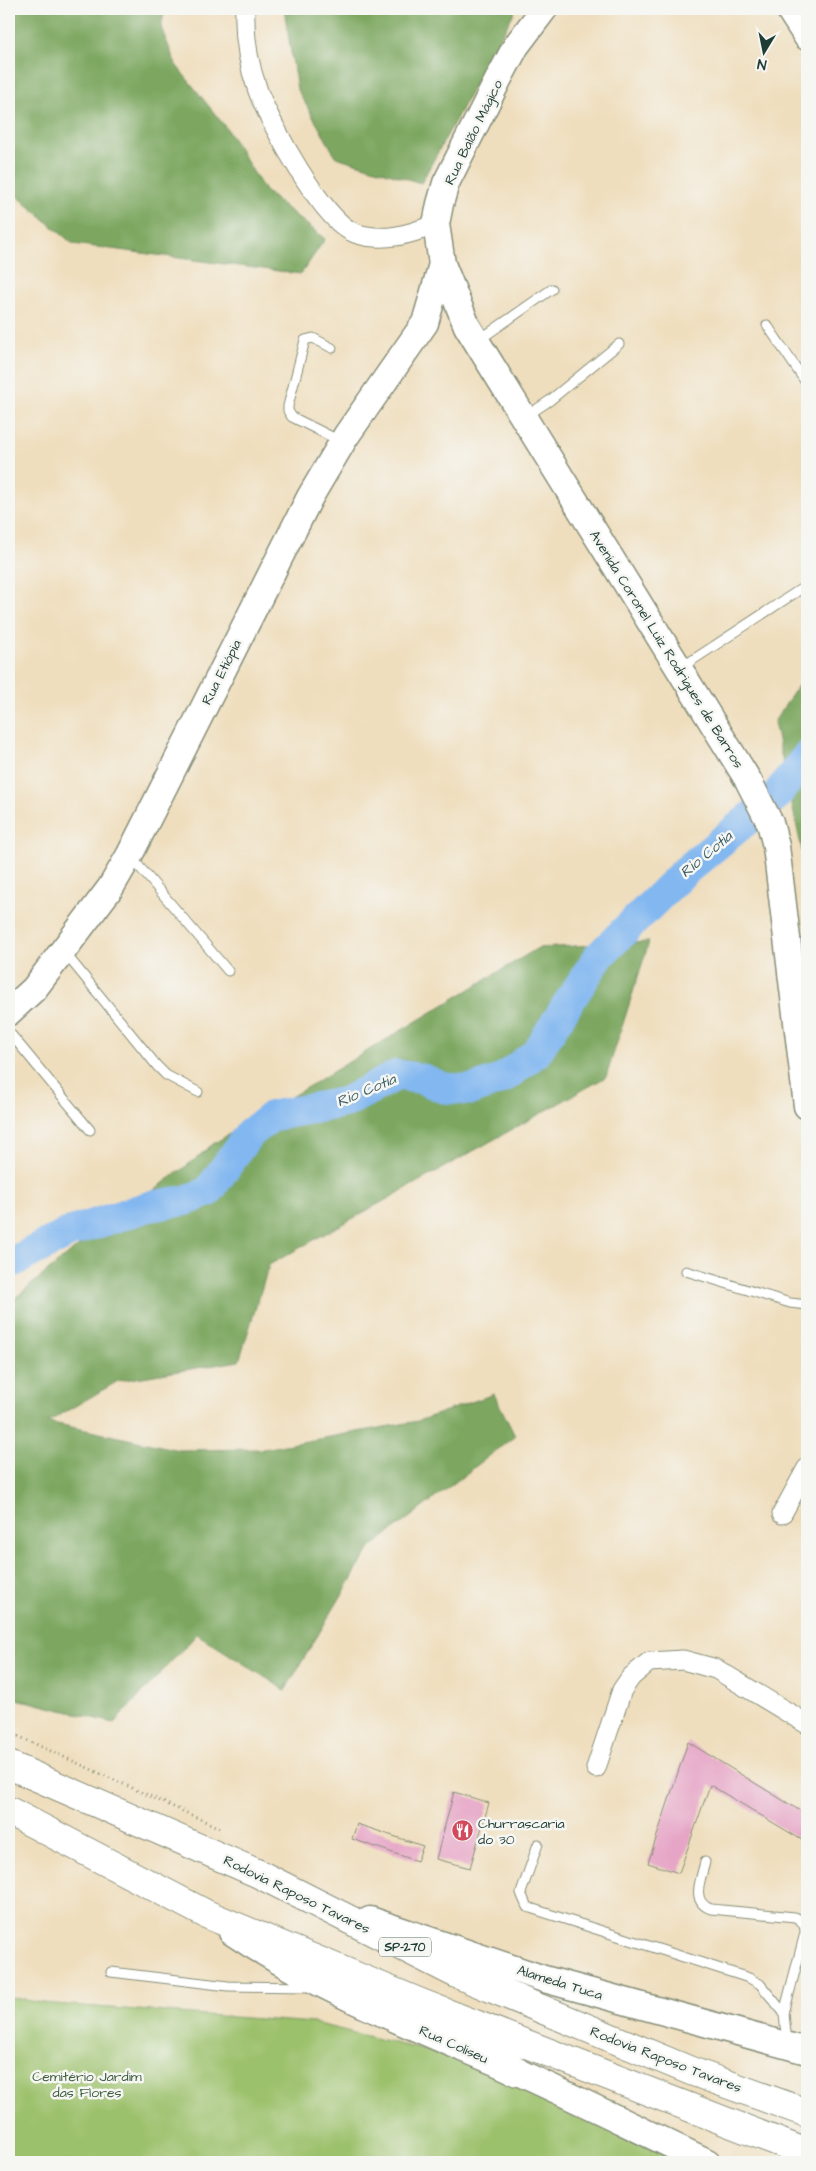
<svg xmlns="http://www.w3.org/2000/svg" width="816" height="2171" viewBox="0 0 816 2171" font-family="'Architects Daughter',sans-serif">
<rect width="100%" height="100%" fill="#f6f6f2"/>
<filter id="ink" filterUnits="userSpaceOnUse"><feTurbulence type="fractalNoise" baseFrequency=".02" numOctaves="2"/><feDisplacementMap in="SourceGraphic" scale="10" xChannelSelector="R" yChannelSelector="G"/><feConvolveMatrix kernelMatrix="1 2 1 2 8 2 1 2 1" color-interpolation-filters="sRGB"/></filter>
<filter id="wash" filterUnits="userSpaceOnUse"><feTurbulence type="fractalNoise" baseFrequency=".0096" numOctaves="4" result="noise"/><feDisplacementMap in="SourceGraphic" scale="20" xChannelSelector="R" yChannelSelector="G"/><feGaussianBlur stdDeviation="1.12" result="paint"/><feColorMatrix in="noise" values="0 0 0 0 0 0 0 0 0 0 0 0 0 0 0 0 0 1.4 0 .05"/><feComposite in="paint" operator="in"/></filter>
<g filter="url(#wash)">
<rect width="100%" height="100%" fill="#efdebd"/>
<polygon fill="#9cc16c" stroke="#5e7f50" points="9,1997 42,2003 314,2023 496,2068 691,2162 9,2162"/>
<g fill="#7da760" stroke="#4e724a">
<polygon points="14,9 165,9 161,27 176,65 227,129 265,191 325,239 301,274 73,244 9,189 9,34"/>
<polygon points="284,9 516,9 421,183 336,157 297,89"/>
<polygon points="807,672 807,873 774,722"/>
<polygon points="649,942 606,1077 269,1265 239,1361 118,1381 48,1422 179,1450 263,1449 418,1421 494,1394 515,1436 370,1548 285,1690 197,1634 114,1723 9,1697 9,1303 71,1252 193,1161 213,1144 538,948"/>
</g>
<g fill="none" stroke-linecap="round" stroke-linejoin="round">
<polyline stroke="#82b7f0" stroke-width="31" points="9,1264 70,1232 147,1207 187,1200 208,1192 248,1135 272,1116 346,1102 397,1075 423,1079 444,1088 471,1090 502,1079 536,1053 598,957 684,872 775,797 807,756"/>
</g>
<g id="blocks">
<g fill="#e6a4c6">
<polygon points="688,1742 807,1815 807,1843 710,1785 679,1873 648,1863"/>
<polygon points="454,1792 489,1803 470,1868 436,1859"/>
<polygon points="357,1824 423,1846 417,1861 352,1839"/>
</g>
</g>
</g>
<g filter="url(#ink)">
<use href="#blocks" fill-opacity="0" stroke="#878e78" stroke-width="1"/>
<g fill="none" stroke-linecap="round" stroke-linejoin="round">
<defs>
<g id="lane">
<polyline points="767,325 807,384"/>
<polyline points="479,340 552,289"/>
<polyline points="332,348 313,338 305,340 288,406 288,411 292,417 340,441"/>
<polyline points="525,417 549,401 619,344"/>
<polyline points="682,667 807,585"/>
<polyline points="131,857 228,971"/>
<polyline points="65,953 157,1066 166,1075 198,1092"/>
<polyline points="9,1032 90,1130"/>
<polyline points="686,1271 790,1303 807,1305"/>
<polyline points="538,1844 521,1893 527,1907 749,1978 760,1984 784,2013 787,2043"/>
<path d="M 705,1862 C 701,1879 690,1902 711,1909 L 795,1917 C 803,1921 805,1925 805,1933 L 784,2013"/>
<polyline points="111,1972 228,1986 311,1987"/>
</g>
<g id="street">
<path d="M 245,9 C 244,37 248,64 258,91 C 270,123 323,222 355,233 C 383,243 411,234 436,224"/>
<polyline points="782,1514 807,1468"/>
<polyline points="596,1768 622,1690 631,1677 649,1662 683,1660 716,1669 807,1724"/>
</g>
<g id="secondary">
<polyline points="544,9 516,46 499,78 446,183 440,204 436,224 442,264 467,326 748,780 770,823 776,846 807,1106"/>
<polyline points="789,9 807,37"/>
<polyline points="9,1012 34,989 111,887 129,856 310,497 346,436 425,323 442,264"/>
<polyline points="370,1920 544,1979 807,2051"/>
<path d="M 232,1932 C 315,1988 410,2025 502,2065 C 572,2096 639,2130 707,2162"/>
</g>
<g id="highway">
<polyline points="9,1765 259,1874 457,1974 691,2071 807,2113"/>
<polyline points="9,1811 206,1914 421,2003 807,2153"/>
<polyline points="462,2028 517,2072"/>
</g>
</defs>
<use href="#lane" stroke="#878e78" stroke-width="11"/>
<use href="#street" stroke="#878e78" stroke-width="21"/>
<use href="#secondary" stroke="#878e78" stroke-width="29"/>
<use href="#highway" stroke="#878e78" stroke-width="30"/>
<polyline stroke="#878e78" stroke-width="3" stroke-dasharray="1 4" stroke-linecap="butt" points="9,1732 222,1829"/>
<use href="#lane" stroke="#fff" stroke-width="9"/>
<use href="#street" stroke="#fff" stroke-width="19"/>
<use href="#secondary" stroke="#fff" stroke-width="26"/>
<use href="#highway" stroke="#fff" stroke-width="28"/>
</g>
</g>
<defs>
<symbol id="restaurant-disc" viewBox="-11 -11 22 22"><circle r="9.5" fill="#d1495b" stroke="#f6f6f2"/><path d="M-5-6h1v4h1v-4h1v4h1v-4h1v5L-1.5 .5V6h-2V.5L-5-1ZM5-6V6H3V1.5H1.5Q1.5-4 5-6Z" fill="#fff"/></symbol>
</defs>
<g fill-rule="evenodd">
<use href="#restaurant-disc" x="450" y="1818" width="25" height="25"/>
</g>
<g text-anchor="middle" stroke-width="5" stroke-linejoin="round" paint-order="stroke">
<rect fill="#f6f6f2" stroke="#60746d" stroke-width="1" x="379" y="1937.5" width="52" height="19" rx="4"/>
<g font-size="12" font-weight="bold" fill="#1f3d34">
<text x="405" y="1951">SP-270</text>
</g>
<g font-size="14" fill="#1f3d34" stroke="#f6f6f2">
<text transform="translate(473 132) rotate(-64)" y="5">Rua Balão Mágico</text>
<text transform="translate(667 649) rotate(58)" y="5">Avenida Coronel Luiz Rodrigues de Barros</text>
<text transform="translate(221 672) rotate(-63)" y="5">Rua Etiópia</text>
<text transform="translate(297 1894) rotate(26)" y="5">Rodovia Raposo Tavares</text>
<text transform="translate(560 1982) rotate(17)" y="5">Alameda Tuca</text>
<text transform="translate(454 2044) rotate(24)" y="5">Rua Coliseu</text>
<text transform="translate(666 2059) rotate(21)" y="5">Rodovia Raposo Tavares</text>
</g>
<g font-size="14" fill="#1f3d34" stroke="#f6f6f2" text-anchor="start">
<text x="478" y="1828">Churrascaria<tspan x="478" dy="16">do 30</tspan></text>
</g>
<g font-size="14" fill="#3e5e42" stroke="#f6f6f2">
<text x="87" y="2081">Cemitério Jardim<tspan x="87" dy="16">das Flores</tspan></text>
</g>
<g font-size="15" font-style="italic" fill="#385c63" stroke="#f6f6f2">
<text transform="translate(706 854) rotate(-40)" y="5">Rio Cotia</text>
<text transform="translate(366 1090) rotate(-23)" y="5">Rio Cotia</text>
</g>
</g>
<rect width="816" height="2171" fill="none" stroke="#f6f6f2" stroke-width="30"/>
<g transform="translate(764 52) rotate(190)" stroke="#f6f6f2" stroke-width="4" paint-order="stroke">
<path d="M0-4L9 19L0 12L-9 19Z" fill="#1f3d34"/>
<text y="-8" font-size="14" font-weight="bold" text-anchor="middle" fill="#1f3d34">N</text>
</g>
</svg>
